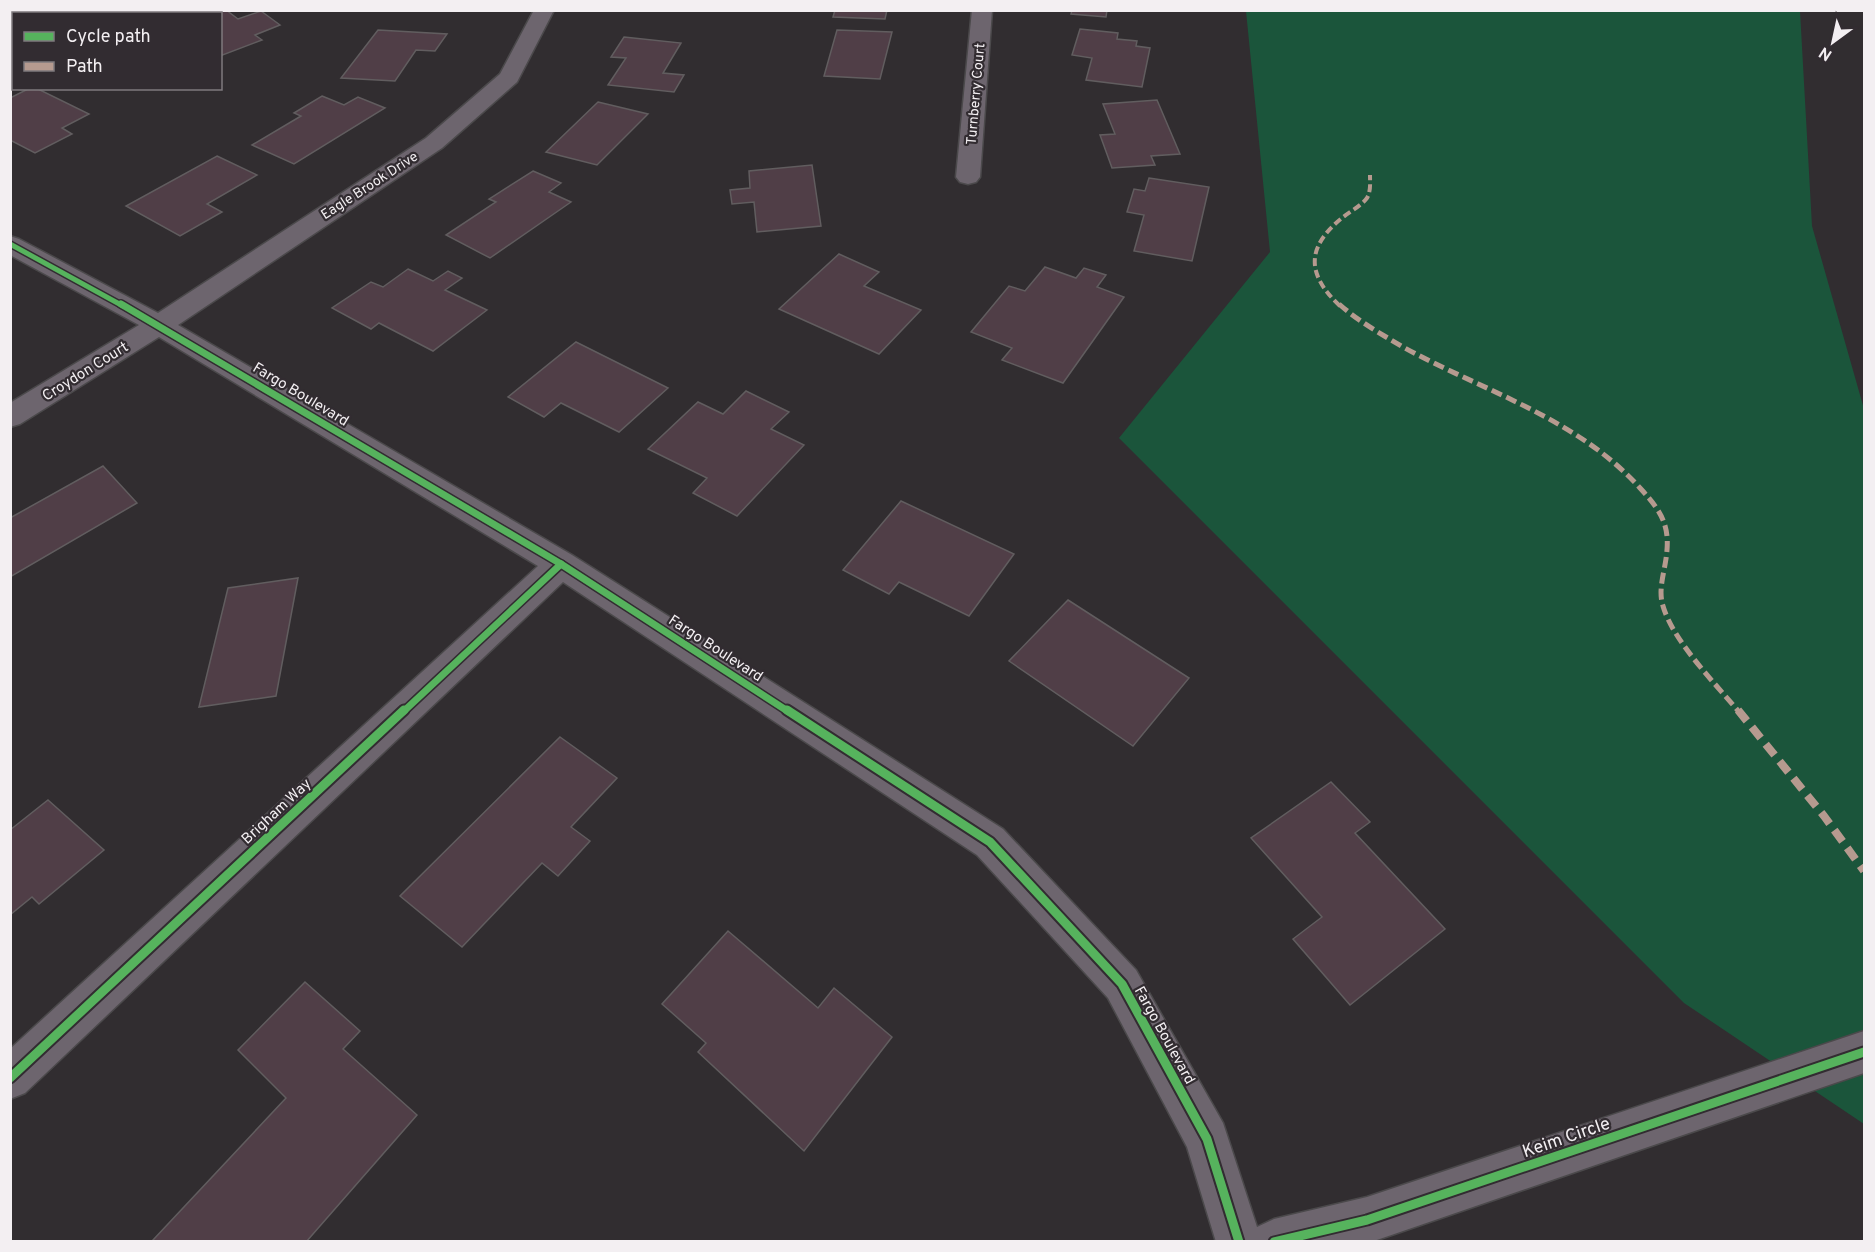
<svg xmlns="http://www.w3.org/2000/svg" width="1875" height="1252" viewBox="0 0 1875 1252" font-family="Overpass,sans-serif">
<rect width="100%" height="100%" fill="#312d30"/>
<polygon fill="#1b553b" points="1246,11 1800,11 1812,226 1864,409 1864,1124 1684,1003 1119,438 1270,252"/>
<g fill="#503e47" stroke="#615d5f" stroke-width="1.5">
<polygon points="193,10 226,10 238,19 261,11 280,25 255,35 262,40 220,56 220,14 184,14"/>
<polygon points="835,10 887,10 885,19 833,17"/>
<polygon points="1072,10 1107,10 1106,17 1071,14"/>
<polygon points="1080,29 1118,33 1117,39 1137,41 1136,46 1150,48 1142,87 1086,80 1092,58 1072,55"/>
<polygon points="378,30 447,34 435,51 416,50 395,81 341,78"/>
<polygon points="837,30 892,32 880,79 824,76"/>
<polygon points="624,37 681,43 663,73 684,75 674,92 608,85 626,58 611,57"/>
<polygon points="30,88 36,88 89,114 62,128 72,134 35,153 10,140 10,98"/>
<polygon points="322,96 344,105 358,97 385,108 294,164 252,145 301,116 294,113"/>
<polygon points="1157,100 1180,154 1151,156 1155,165 1112,168 1100,135 1115,134 1103,104"/>
<polygon points="598,102 648,114 597,165 546,152"/>
<polygon points="217,156 257,175 207,204 222,212 180,236 126,206"/>
<polygon points="812,165 821,226 757,232 754,202 732,204 730,190 750,188 749,171"/>
<polygon points="533,171 561,183 549,192 571,202 490,258 446,235 496,202 489,199"/>
<polygon points="1149,178 1209,187 1192,261 1134,251 1144,215 1127,212 1134,189 1145,191"/>
<polygon points="839,254 879,272 864,286 921,310 879,354 779,309"/>
<polygon points="1045,267 1076,278 1084,268 1106,275 1097,287 1124,297 1063,383 1002,360 1012,348 971,332 1009,286 1025,291"/>
<polygon points="408,269 433,281 448,271 462,278 445,290 487,310 433,351 379,323 371,329 332,308 371,282 383,287"/>
<polygon points="576,342 668,388 619,432 561,403 544,417 508,397"/>
<polygon points="746,391 789,412 771,429 804,445 737,516 693,493 707,478 648,449 698,402 723,414"/>
<polygon points="103,466 137,503 10,577 10,518"/>
<polygon points="901,501 1014,554 969,616 899,582 889,594 843,570"/>
<polygon points="298,578 276,696 199,707 228,588"/>
<polygon points="1068,600 1189,678 1133,746 1009,661"/>
<polygon points="560,737 617,778 571,827 590,841 558,876 542,863 462,947 400,896"/>
<polygon points="1331,782 1370,822 1355,833 1445,929 1350,1005 1293,939 1322,917 1251,838"/>
<polygon points="48,800 104,850 39,904 32,897 10,915 10,830"/>
<polygon points="728,931 818,1008 834,988 892,1037 804,1151 698,1052 706,1043 662,1004"/>
<polygon points="305,982 360,1031 343,1049 417,1115 306,1242 155,1242 153,1240 286,1098 238,1050"/>
</g>
<g fill="none" stroke-linecap="round" stroke-linejoin="round">
<defs>
<g id="minor">
<polygon points="534,10 554,10 517,82 442,148 178,325 572,555 1003,829 1136,970 1223,1123 1257,1227 1274,1219 1367,1197 1864,1031 1864,1073 1371,1242 1216,1242 1187,1147 1108,998 977,855 563,582 25,1093 10,1099 10,1049 538,566 159,337 20,424 10,427 10,403 139,325 10,255 10,236 19,239 158,313 426,138 500,74"/>
<polygon points="972,10 992,10 980,177 976,182 968,184 960,182 956,177"/>
</g>
</defs>
<use href="#minor" stroke="#4b494b" stroke-width="3"/>
<use href="#minor" fill="#6d656e" fill-rule="evenodd"/>
<path stroke="#b69a8f" stroke-width="4" stroke-dasharray="8 4" stroke-linecap="butt" d="M 1340,306 C 1307,275 1305,248 1342,218 C 1349,212 1361,206 1367,198 C 1371,191 1370,183 1370,175"/>
<path stroke="#b69a8f" stroke-width="5" stroke-dasharray="11 5" stroke-linecap="butt" d="M 1339,304 C 1358,321 1381,334 1403,347 C 1483,391 1577,418 1640,488 C 1666,516 1672,531 1664,570 C 1662,581 1659,594 1663,606 C 1673,641 1715,683 1739,712"/>
<polyline stroke="#b69a8f" stroke-width="8" stroke-dasharray="14 8" stroke-linecap="butt" points="1738,710 1824,816 1864,871"/>
<defs>
<polyline id="cycleway-far2" points="10,244 123,306"/>
<g id="cycleway-far1">
<polyline points="121,304 561,564 789,712"/>
<polyline points="403,712 561,564"/>
</g>
<g id="cycleway">
<polyline points="787,710 990,842 1122,984 1207,1139 1239,1242"/>
<polyline points="10,1078 404,710"/>
<polyline points="1274,1242 1367,1220 1864,1052"/>
</g>
</defs>
<use href="#cycleway-far2" stroke="#322c31" stroke-width="8"/>
<use href="#cycleway-far1" stroke="#322c31" stroke-width="10"/>
<use href="#cycleway" stroke="#322c31" stroke-width="13"/>
<use href="#cycleway-far2" stroke="#56b35d" stroke-width="5"/>
<use href="#cycleway-far1" stroke="#56b35d" stroke-width="7"/>
<use href="#cycleway" stroke="#56b35d" stroke-width="9"/>
</g>
<g text-anchor="middle" stroke-width="4.5" stroke-linejoin="round" paint-order="stroke">
<g font-size="14" fill="#f3eff2" stroke="#322c31">
<text transform="translate(975 94) rotate(-85)" y="5">Turnberry Court</text>
<text transform="translate(369 185) rotate(-33)" y="5">Eagle Brook Drive</text>
</g>
<g font-size="15" fill="#f3eff2" stroke="#322c31">
<text transform="translate(85 371) rotate(-32)" y="5">Croydon Court</text>
<text transform="translate(301 394) rotate(31)" y="5">Fargo Boulevard</text>
<text transform="translate(716 648) rotate(33)" y="5">Fargo Boulevard</text>
<text transform="translate(276 811) rotate(-43)" y="5">Brigham Way</text>
<text transform="translate(1165 1035) rotate(61)" y="5">Fargo Boulevard</text>
</g>
<g font-size="18" fill="#f3eff2" stroke="#322c31">
<text transform="translate(1566 1137) rotate(-19)" y="6">Keim Circle</text>
</g>
</g>
<rect width="1875" height="1252" fill="none" stroke="#f3eff2" stroke-width="24"/>
<rect x="12" y="12" width="210" height="78" fill="#322c31" stroke="#7f7a7e" stroke-width="1.5"/>
<rect x="24" y="32" width="30" height="9" fill="#56b35d" stroke="#7f7a7e" stroke-width="1.5"/>
<text x="66" y="42" font-size="18" fill="#f3eff2">Cycle path</text>
<rect x="24" y="62" width="30" height="9" fill="#b69a8f" stroke="#7f7a7e" stroke-width="1.5"/>
<text x="66" y="72" font-size="18" fill="#f3eff2">Path</text>
<g transform="translate(1833 42) rotate(213)" stroke="#322c31" stroke-width="4.5" paint-order="stroke">
<path d="M0-4.5L10 22L0 15L-10 22Z" fill="#f3eff2"/>
<text y="-9" font-size="16" font-weight="bold" text-anchor="middle" fill="#f3eff2">N</text>
</g>
</svg>
